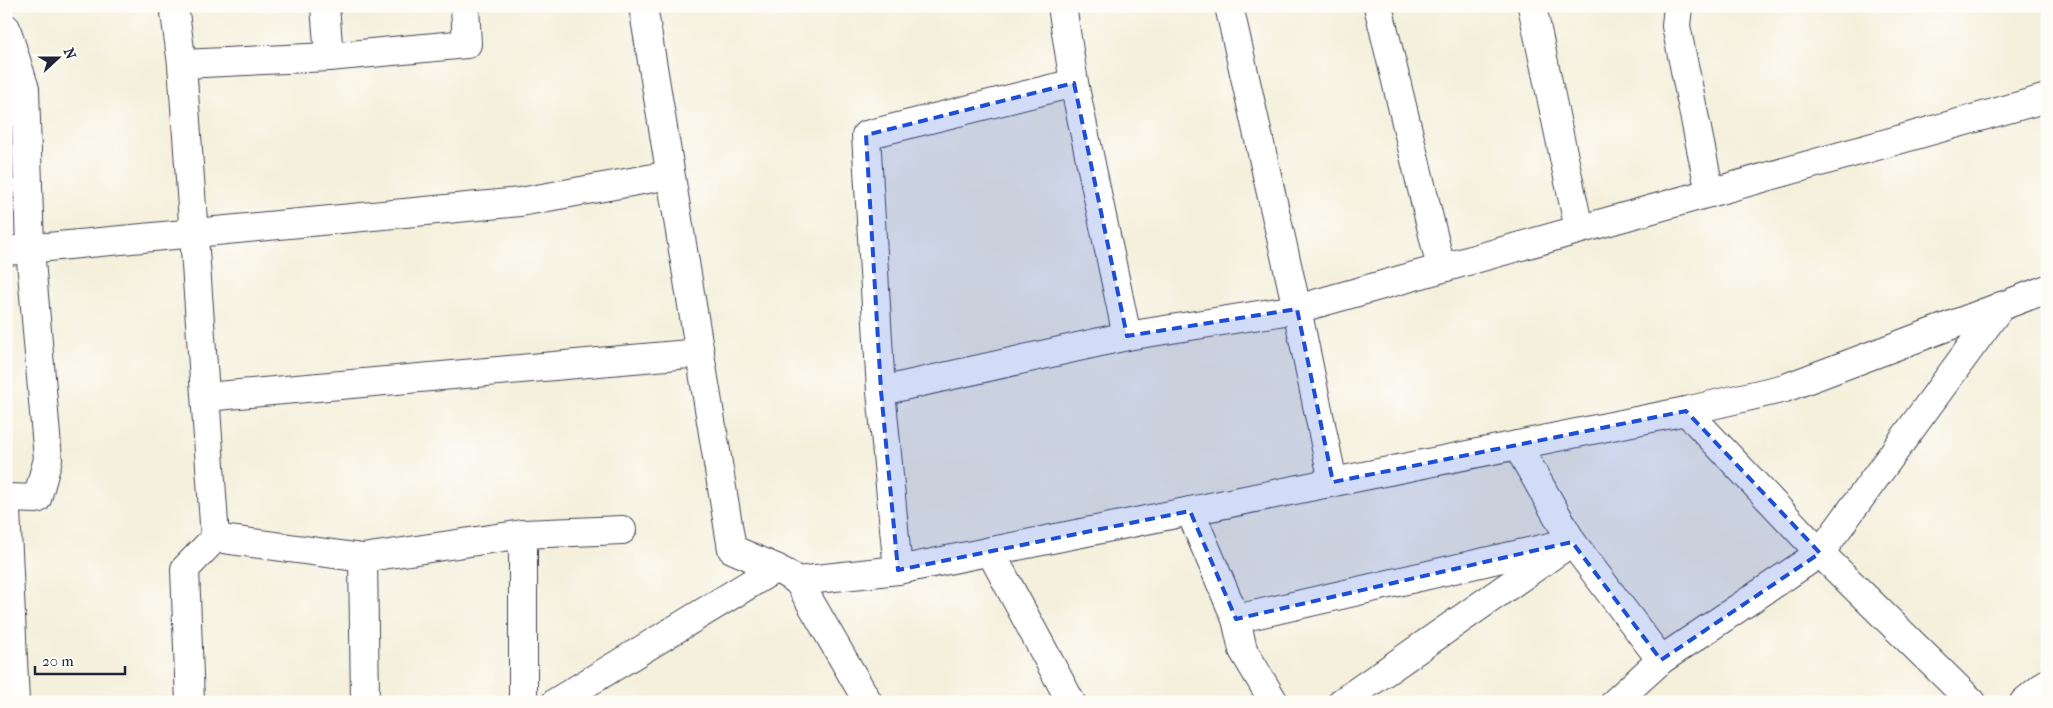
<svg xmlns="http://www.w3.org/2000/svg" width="2053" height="708" viewBox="0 0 2053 708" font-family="'IM FELL French Canon',serif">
<rect width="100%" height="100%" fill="#fdfcf7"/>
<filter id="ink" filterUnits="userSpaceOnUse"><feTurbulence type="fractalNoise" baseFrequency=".02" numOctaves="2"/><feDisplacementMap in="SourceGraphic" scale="10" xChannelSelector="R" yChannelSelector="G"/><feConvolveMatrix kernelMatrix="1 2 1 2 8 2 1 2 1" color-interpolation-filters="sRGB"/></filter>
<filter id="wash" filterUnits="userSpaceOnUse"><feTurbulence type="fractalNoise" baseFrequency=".0096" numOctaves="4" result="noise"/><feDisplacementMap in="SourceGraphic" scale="20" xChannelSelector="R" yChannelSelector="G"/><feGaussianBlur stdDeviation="1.12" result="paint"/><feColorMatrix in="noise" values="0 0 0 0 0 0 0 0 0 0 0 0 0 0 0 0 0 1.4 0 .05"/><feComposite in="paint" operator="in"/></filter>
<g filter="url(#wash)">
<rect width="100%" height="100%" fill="#f4f0dc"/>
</g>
<g filter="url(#ink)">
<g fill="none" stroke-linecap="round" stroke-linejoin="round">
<defs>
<g id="minor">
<polyline points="174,6 182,64 215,538"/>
<polyline points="325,6 329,57"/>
<polyline points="643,6 732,549 776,568 798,581 868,702"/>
<polyline points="1062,6 1074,83 1127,336"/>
<polyline points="1229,6 1297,309 2047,98"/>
<polyline points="1378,6 1441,268"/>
<polyline points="1532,6 1579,229"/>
<polyline points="1678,6 1676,26 1710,193"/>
<polyline points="6,28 25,89 30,249 48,459 37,499 6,498"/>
<polyline points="182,64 329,57 467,44 465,6"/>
<polyline points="6,251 520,202 670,175"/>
<polyline points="881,391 1127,336 1297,309 1333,482"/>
<polyline points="206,397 700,353"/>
<polyline points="1686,411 1820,553 1972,702"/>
<polyline points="1517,445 1572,542 1661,660"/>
<polyline points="6,510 15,702"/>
<polyline points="1190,511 1236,619 1243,650 1274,702"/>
<polyline points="523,534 622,530"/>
<polyline points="990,551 1071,702"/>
<polyline points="898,570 881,391 866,135 1074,83"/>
<polyline points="798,581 898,570 1686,411 1785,388 2047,289"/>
<polyline points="1236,619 1572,542"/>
<polyline points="190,702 185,569 215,538 363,558"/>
<polyline points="365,702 363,558 523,534 523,702"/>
<polyline points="556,702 776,568"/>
<polyline points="1342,702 1560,550"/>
<polyline points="1615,702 1661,660 1820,553 2001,306"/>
</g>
<polyline id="major" points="2024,702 2047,683"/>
</defs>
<use href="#minor" stroke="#424153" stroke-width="30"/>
<use href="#major" stroke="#424153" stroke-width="30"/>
<use href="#minor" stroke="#fff" stroke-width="28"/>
<use href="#major" stroke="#fff" stroke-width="28"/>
</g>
</g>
<path fill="#1d4ed8" fill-opacity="0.2" stroke="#1d4ed8" stroke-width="4" stroke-dasharray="10 6" stroke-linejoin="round" d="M 1074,83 L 1127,336 L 1297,309 L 1333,482 L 1686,411 L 1820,553 L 1661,660 L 1572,542 L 1236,619 L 1190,511 L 898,570 L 881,391 L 866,135 Z"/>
<rect width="2053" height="708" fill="none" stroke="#fdfcf7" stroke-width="25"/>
<g transform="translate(58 58) rotate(69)" stroke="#fdfcf7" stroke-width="4" paint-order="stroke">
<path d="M0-4L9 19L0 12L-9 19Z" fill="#22223b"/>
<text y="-8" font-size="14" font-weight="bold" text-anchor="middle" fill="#22223b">N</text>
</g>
<path d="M35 666v8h90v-8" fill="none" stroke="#22223b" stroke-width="2.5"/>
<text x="42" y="666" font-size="15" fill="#22223b" stroke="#fdfcf7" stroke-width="4" paint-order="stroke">20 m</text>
</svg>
